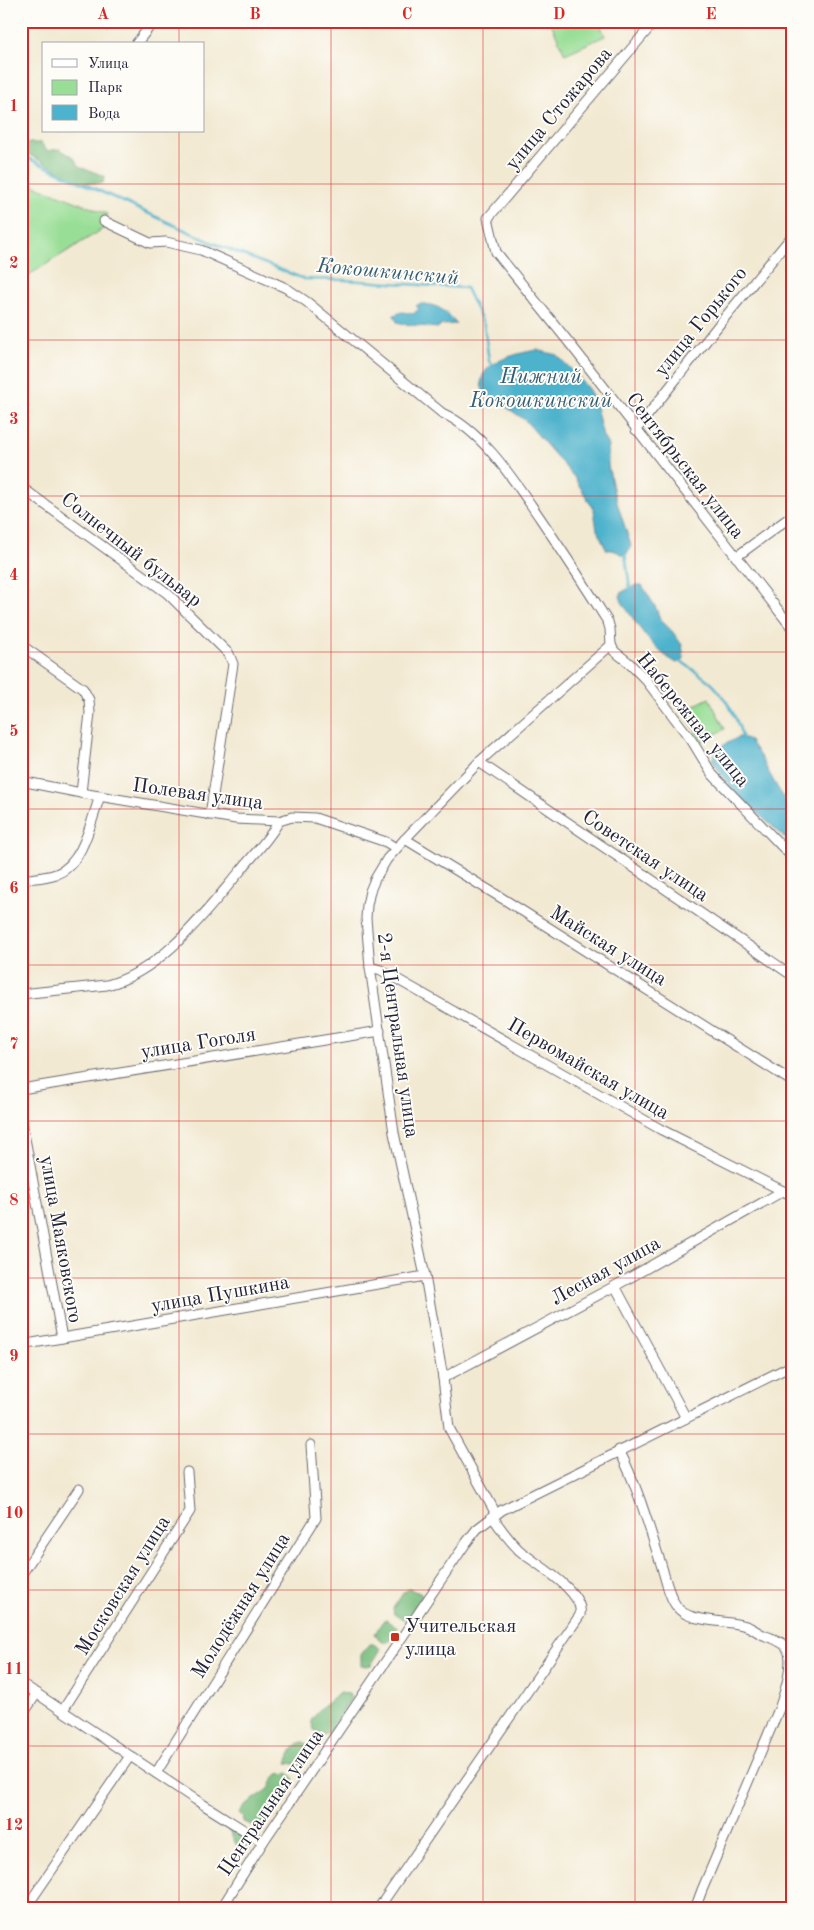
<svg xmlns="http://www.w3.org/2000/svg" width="814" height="1930" viewBox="0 0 814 1930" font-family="'Old Standard TT',serif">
<rect width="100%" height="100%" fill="#fdfcf7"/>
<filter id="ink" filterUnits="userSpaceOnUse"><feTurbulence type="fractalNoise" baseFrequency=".02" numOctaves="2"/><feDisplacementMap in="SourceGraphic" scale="10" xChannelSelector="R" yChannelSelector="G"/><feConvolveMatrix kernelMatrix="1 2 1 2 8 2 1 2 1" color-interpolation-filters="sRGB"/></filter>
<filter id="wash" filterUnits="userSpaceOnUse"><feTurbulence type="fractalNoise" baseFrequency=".0096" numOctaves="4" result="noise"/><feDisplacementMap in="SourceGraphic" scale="20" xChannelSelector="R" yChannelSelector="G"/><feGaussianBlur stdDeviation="1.12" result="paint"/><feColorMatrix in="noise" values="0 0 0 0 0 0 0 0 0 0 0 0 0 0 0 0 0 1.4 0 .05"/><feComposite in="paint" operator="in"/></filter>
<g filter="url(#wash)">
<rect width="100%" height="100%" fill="#f2e9d2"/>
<g fill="#99de96" stroke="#5e8068">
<polygon points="550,21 599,21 605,36 565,54"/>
<polygon points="21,180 107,214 104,221 106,227 21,280"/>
<polygon points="709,698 725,729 701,742 685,710"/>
</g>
<g fill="#7abd7f" stroke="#4e705d">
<polygon points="21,138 25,143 41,143 47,151 59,149 73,157 80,167 104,176 103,183 81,183 21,150"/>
<polygon points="409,1589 420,1593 423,1597 407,1618 403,1620 394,1614 393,1608 404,1592"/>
<polygon points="386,1620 398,1627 390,1640 385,1642 379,1639 375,1634 382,1622"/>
<polygon points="369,1644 373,1644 381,1649 371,1665 366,1666 361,1665 361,1655"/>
<path d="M 338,1693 L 349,1694 L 351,1698 L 329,1732 L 325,1735 L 314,1730 L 311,1721 C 317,1709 329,1703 338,1693 Z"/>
<path d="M 303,1742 L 313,1747 L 311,1754 L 303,1765 L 287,1763 C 290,1755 293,1744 303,1742 Z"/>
<polygon points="288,1773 294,1779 261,1828 243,1822 244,1818 239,1813 244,1806 269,1789 274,1778 278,1774"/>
<path d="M 230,1825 L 250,1839 L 250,1849 L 244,1854 C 235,1847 234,1836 227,1828 Z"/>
</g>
<g fill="#4db2cc" stroke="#386a84">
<path d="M 419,304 C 436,303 447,311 456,324 L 442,325 L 437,328 L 405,324 L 397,322 L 394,315 L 402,312 L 413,314 L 419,309 L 416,306 Z"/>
<path d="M 537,350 L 557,355 L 577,375 L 589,390 L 595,402 L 603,437 L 608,445 L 608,465 L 614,493 L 631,546 L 626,555 C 619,555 617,549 607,550 L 597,530 L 594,510 L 574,477 L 525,420 L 483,391 C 472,363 518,353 537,350 Z"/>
<path d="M 636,585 L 642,585 L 656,608 L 660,619 L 672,631 L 682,645 L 684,658 L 682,661 L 677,663 C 653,651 636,623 622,602 L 620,596 L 622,592 Z"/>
<path d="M 739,737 L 748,739 C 766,761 773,787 793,809 L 793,845 C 764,817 731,795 712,759 L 720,747 Z"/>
</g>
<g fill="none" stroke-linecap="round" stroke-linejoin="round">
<g stroke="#4db2cc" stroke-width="2.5">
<polyline points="21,155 213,243 304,279 345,280 466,288 484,325 489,361 494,366"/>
<polyline points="625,553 630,589"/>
<path d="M 681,661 C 692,670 707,677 716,688 C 729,703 739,722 743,741"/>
</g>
</g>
</g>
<g filter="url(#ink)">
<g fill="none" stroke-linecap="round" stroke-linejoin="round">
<defs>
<g id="minor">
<polyline points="655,21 488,218 496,252 571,345 793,629"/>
<polyline points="136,44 154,21"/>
<path d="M 104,221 L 150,243 L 166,242 L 201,250 L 286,288 L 307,302 L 442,413 C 483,431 515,482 540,518 C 563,552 586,587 608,622 L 610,629 L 611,645"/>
<polyline points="636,430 721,322 793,235"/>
<polyline points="21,487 167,593 229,654 233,664 210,815"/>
<polyline points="736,557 793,515"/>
<polyline points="21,645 83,689 89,700 90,713 81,793"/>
<polyline points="611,645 614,651 628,662 646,680 692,741 712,774 793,858"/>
<polyline points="479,762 793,976"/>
<polyline points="21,781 81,793 236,819 279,821 292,817 315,818 386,842 396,848"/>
<polyline points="405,839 505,900 793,1082"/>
<path d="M 21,880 C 32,878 45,878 56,874 C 83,865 91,821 100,796"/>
<polyline points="370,967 381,970 660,1129 793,1196"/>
<path d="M 21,994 L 107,985 C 163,971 206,911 242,869 C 254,854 270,838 279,821"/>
<polyline points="21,1089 380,1031"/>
<polyline points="21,1117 62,1338"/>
<polyline points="615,1286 686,1418"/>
<polyline points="21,1345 425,1276"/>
<polyline points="443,1378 615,1286 783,1191"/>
<path d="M 619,1450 C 637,1485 648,1524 660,1561 C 665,1576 668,1595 677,1607 C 688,1623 729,1620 746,1626 C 753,1628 759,1634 766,1636 C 773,1639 782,1641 786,1647 C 796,1659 784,1695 779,1709 L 702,1890 L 695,1909"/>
<polyline points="496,1514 449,1428 443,1378 425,1276 394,1133 370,967 366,918 367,905 370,891 375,879 387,859 405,839 479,762 611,645"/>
<polyline points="21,1575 79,1489"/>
<polyline points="21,1683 196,1800 263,1842"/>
<polyline points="63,1710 190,1511 187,1472"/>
<polyline points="21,1717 37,1693"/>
<polyline points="156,1773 316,1518 311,1445"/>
<polyline points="25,1909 130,1756"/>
<polyline points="221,1909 263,1842 466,1543 477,1529 502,1510 793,1365"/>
<path d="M 378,1909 L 580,1615 C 585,1591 535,1564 519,1550 C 509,1540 500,1528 492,1516"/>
</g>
</defs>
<use href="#minor" stroke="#6b6870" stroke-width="11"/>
<use href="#minor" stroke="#fff" stroke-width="9"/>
</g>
</g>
<path fill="none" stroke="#d62828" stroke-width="1" stroke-opacity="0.55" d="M 179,21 L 179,44M 331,21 L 331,1909M 483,21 L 483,1909M 635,21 L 635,1909M 179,131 L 179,1909M 21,184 L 793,184M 21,340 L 793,340M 21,496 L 793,496M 21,652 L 793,652M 21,809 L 793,809M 21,965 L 793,965M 21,1121 L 793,1121M 21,1278 L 793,1278M 21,1434 L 793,1434M 21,1590 L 793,1590M 21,1746 L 793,1746"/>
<rect fill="#c8321e" stroke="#fdfcf7" stroke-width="2" x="390" y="1632" width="10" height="10" rx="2.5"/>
<g text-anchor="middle" stroke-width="4" stroke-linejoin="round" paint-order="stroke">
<g font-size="20" fill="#22223b" stroke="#fdfcf7">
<text transform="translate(558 108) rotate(-50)" y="7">улица Стожарова</text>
<text transform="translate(700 321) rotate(-51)" y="7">улица Горького</text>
<text transform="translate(686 465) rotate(52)" y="7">Сентябрьская улица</text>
<text transform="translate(132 549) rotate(38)" y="7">Солнечный бульвар</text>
<text transform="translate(694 719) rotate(51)" y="7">Набережная улица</text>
<text transform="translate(198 793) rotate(8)" y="7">Полевая улица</text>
<text transform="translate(646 855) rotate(34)" y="7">Советская улица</text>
<text transform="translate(609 945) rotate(32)" y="7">Майская улица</text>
<text transform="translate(399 1035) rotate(82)" y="7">2-я Центральная улица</text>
<text transform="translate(198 1042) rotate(-9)" y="7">улица Гоголя</text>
<text transform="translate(589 1068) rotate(30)" y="7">Первомайская улица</text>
<text transform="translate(62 1239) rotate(80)" y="7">улица Маяковского</text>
<text transform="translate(605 1270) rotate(-29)" y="7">Лесная улица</text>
<text transform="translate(220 1293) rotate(-10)" y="7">улица Пушкина</text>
<text transform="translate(122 1585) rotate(-58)" y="7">Московская улица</text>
<text transform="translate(240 1605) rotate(-58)" y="7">Молодёжная улица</text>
<text transform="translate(270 1802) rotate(-56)" y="7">Центральная улица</text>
</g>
<g font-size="20" fill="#22223b" stroke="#fdfcf7" text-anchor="start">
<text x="405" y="1632">Учительская<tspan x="405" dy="23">улица</tspan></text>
</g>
<g font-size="21" font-style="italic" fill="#335c75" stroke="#fdfcf7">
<text transform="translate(388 271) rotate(5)" y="7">Кокошкинский</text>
<text x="541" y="383">Нижний<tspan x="541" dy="24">Кокошкинский</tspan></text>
</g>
</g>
<rect width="814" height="1930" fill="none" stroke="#fdfcf7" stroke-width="55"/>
<rect x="42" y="42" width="162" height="90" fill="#fdfcf7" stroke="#a5a5ac"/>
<rect x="52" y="59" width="25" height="8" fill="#ffffff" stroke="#a5a5ac"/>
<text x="88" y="68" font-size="15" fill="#22223b">Улица</text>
<rect x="52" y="80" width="25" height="15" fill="#99de96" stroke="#a5a5ac"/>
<text x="88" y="92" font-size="15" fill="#22223b">Парк</text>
<rect x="52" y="105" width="25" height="15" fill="#4db2cc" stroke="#a5a5ac"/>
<text x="88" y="118" font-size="15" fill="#22223b">Вода</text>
<rect x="28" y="28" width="758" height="1874" fill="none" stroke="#d62828" stroke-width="2"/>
<g font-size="16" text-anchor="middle" font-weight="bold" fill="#d62828">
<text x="103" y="19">A</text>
<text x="255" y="19">B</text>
<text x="407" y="19">C</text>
<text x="559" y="19">D</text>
<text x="711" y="19">E</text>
<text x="14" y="111">1</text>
<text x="14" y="268">2</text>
<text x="14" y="424">3</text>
<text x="14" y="580">4</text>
<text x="14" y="736">5</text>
<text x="14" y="893">6</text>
<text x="14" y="1049">7</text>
<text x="14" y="1205">8</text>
<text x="14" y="1361">9</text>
<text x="14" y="1518">10</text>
<text x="14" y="1674">11</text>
<text x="14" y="1830">12</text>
</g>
</svg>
